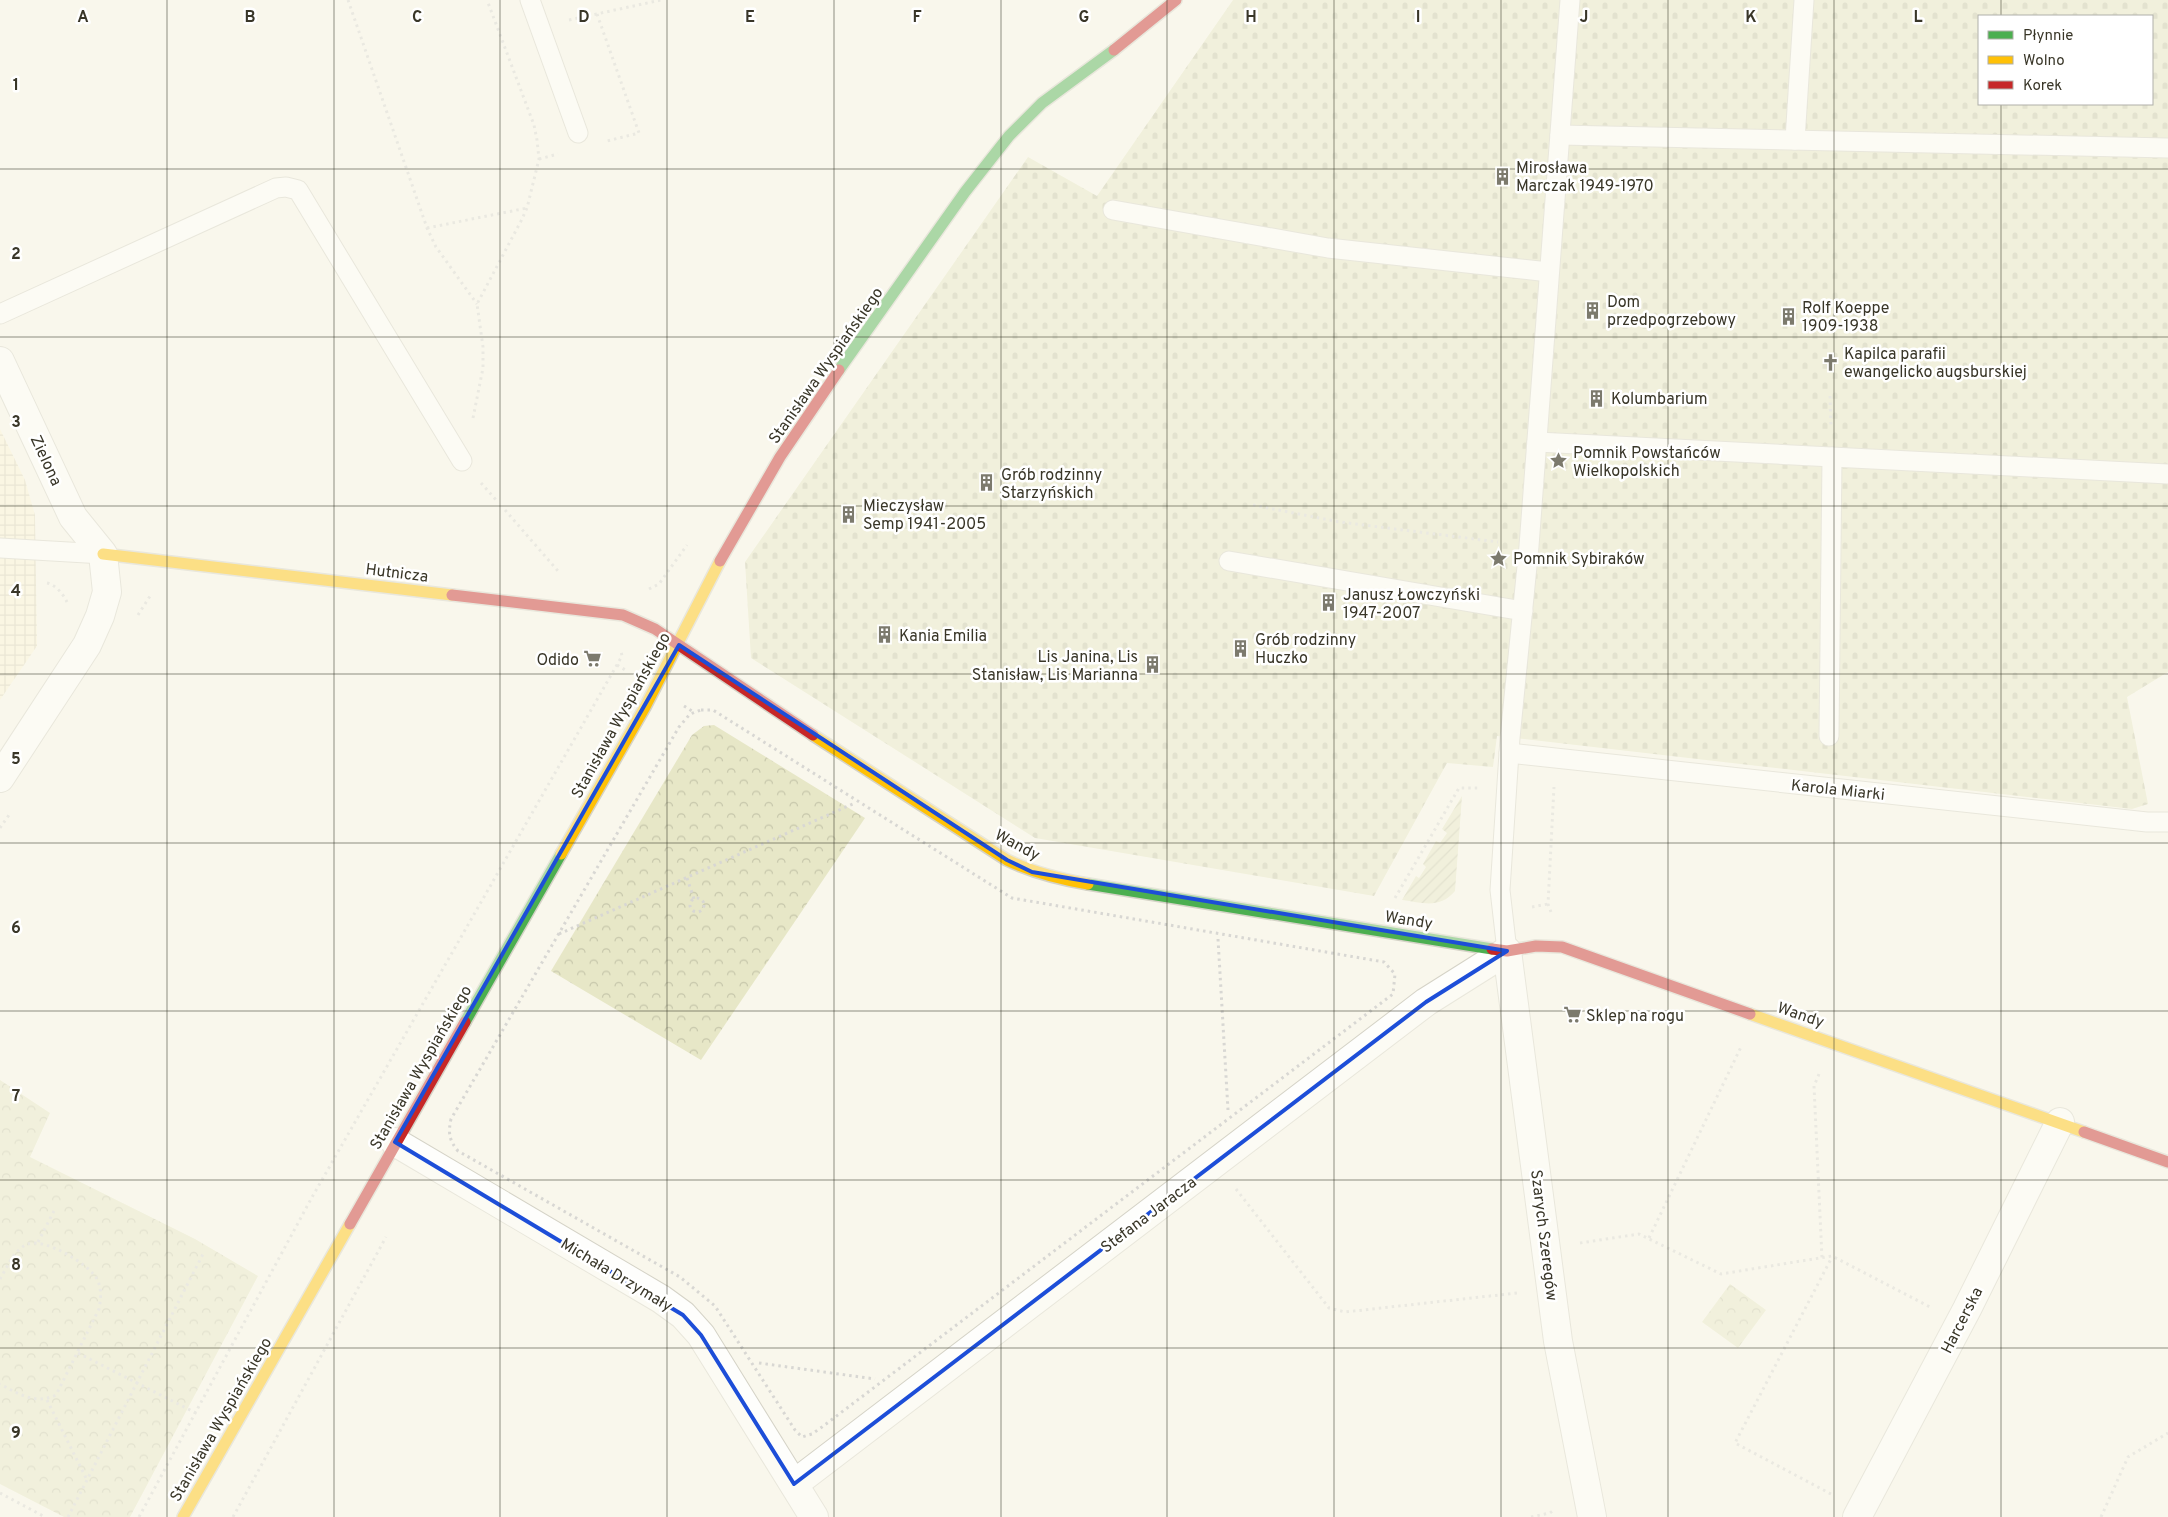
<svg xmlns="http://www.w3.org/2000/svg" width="2168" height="1517" viewBox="0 0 2168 1517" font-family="Overpass,sans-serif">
<defs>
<pattern id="industrial-grid" width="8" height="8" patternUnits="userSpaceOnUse" patternTransform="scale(1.25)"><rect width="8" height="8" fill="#faf4d7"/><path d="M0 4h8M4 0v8" fill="none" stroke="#d7d2b9"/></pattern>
<pattern id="cemetery-stones" width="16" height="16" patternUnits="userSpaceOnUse" patternTransform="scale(1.25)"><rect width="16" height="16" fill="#e7e7c7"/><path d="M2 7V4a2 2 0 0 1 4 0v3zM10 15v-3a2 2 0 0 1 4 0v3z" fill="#c7c7ab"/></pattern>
<pattern id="park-crowns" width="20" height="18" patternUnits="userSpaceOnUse" patternTransform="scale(1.25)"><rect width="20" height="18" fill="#e7e7c7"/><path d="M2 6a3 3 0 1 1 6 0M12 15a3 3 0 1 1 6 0" fill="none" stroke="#c7c7ab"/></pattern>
<pattern id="garden-furrows" width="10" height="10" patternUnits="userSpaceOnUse" patternTransform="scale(1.25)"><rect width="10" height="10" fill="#e7e7c7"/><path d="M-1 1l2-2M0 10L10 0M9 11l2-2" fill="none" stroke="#c7c7ab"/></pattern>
</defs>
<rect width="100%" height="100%" fill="#f9f7ec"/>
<polygon fill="url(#industrial-grid)" points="0,429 25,480 35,515 37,646 0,700"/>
<path fill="url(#cemetery-stones)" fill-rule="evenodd" d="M 1233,0 L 2168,0 L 2168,672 L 2127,697 L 2148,804 L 2132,809 L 1497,736 L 1493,767 L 1447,763 L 1374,896 L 1035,838 L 751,658 L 745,562 L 1028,157 L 1097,196 ZM 1979,16 L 2152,16 L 2152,104 L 1979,104 Z"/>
<g fill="url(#park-crowns)">
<polygon points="714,725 865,818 701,1060 551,971 692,735 704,726"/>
<polygon points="0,1080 50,1113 30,1157 195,1239 258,1276 130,1517 64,1517 0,1484"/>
<polygon points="1730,1284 1766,1310 1738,1348 1702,1322"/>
</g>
<path fill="url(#garden-furrows)" d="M 1462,796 L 1455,891 C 1440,909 1423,903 1402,900 L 1416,876 L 1419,878 L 1426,867 L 1423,864 L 1436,841 L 1440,843 L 1447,833 L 1442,829 Z"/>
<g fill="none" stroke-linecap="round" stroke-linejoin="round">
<defs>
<g id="lane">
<polyline points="530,0 578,133"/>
<polyline points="1560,135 2168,148"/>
<polyline points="1795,140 1804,0"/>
<polyline points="1113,210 1328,248 1549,272"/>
<polyline points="0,314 276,188 286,187 298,190 462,461"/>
<polyline points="1537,442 2168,474"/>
<polyline points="0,548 103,554"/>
<polyline points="1229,561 1523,611"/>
<polyline points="1829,736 1832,457"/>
<polyline points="1509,753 2147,822 2168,822"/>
<polyline points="1507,951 1500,890 1510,738 1529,546 1570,0"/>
</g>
<g id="street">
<polyline points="0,361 73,517 103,554 107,592 100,616 87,645 0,778"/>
<polyline points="395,1142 661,1299 683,1315 701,1335 814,1517"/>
<polyline points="794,1484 1426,1002 1507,951 1558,1341 1592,1517"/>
<polyline points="1857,1517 1967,1309 2060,1122"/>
</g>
<g id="fast">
<polyline points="839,370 965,192 1009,136 1042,103 1114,50"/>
<polyline points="1088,884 1492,949"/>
<polyline points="465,1022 561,854"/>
</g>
<g id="slow">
<polyline points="103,554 452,595"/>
<path d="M 813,735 L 1007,860 C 1034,873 1059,879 1088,884"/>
<polyline points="561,854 645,707 720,561"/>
<polyline points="1750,1014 2084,1132"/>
<polyline points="183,1517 350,1224"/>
</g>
<g id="jam">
<polyline points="1114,50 1176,0"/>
<polyline points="720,561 780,457 839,370"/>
<polyline points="452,595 623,615 655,629 813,735"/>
<polyline points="1492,949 1507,951 1536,946 1562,947 1750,1014"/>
<polyline points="2084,1132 2168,1162"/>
<polyline points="350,1224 465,1022"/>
</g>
</defs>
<use href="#lane" stroke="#d5d3c7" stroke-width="21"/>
<use href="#street" stroke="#d5d3c7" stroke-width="30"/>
<use href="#fast" stroke="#d5d3c7" stroke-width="14"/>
<use href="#slow" stroke="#d5d3c7" stroke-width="14"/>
<use href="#jam" stroke="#d5d3c7" stroke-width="14"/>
<g stroke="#d8d7d3" stroke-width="3" stroke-dasharray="2.5 4" stroke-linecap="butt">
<polyline points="348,0 427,228 436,247 477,304"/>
<polyline points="597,14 639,133 607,141"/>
<polyline points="569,20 661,0"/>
<polyline points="539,159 558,154"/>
<polyline points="427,228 527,208"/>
<polyline points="1830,396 1831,428"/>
<polyline points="473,418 483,368 483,347 477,304 521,221 527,208 539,159 537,140 534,125 487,0"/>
<polyline points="481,483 497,501"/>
<polyline points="1253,505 1340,522 1498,542"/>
<polyline points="505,510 558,571"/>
<path d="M 47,583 C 56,585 63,594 67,602"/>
<polyline points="649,589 659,584 687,545"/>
<polyline points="138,615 152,593"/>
<polyline points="617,665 627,671"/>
<polyline points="684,706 695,713"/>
<path d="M 701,710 L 713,710 L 1012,898 L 1384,962 L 1395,974 L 1393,994 L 822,1427 L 812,1434 L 802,1437 L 795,1430 L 715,1306 L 680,1277 L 458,1151 C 449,1140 448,1133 451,1119 L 679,727 L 690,714 Z"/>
<polyline points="0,828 11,812"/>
<polyline points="687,878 694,899"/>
<circle cx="697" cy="905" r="7"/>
<polyline points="1395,898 1459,788 1478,788"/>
<polyline points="1532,907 1548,904"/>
<polyline points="1551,912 1548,904 1554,787"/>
<polyline points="559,934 855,803"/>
<polyline points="1218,939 1228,1110"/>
<polyline points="1819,1074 1814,1086 1822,1258"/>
<polyline points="1236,1189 1329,1308 1345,1312 1517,1293"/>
<polyline points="1649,1238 1741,1047"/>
<polyline points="38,1242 54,1211"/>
<polyline points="1580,1243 1639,1234 1721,1274 1832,1256 1930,1307"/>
<path d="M 0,1279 C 7,1268 14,1249 28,1244 C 45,1238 89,1264 97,1279 C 102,1289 101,1298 99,1309 L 56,1395 C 35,1405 19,1394 0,1384"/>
<polyline points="78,1353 196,1413"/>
<polyline points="759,1363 875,1379"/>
<polyline points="47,1400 86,1478"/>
<polyline points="0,1493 45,1517"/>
<polyline points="1831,1494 1735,1443 1832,1257"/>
<polyline points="68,1517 203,1254"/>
<polyline points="139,1517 311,1199 622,656 621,651"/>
<polyline points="233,1517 386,1237"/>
<polyline points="1531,1517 1550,1513 1555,1509"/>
<polyline points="2101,1517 2128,1457 2168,1433"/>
</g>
<use href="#lane" stroke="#fefefc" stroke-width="19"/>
<use href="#street" stroke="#fefefc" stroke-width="28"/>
<use href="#fast" stroke="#4caf50" stroke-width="11"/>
<use href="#slow" stroke="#ffc107" stroke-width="11"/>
<use href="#jam" stroke="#c62828" stroke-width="11"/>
</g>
<path d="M0 0H2168V1517H0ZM 679,645 L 1007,860 L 1032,872 L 1507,951 L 1426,1002 L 794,1484 L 701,1335 L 683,1315 L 395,1142 Z" fill="#f9f7ec" fill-opacity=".55" fill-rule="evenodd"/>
<path fill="none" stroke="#1d4ed8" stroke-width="4" stroke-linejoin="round" d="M 679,645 L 1007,860 L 1032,872 L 1507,951 L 1426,1002 L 794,1484 L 701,1335 L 683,1315 L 395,1142 Z"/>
<path fill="none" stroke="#393628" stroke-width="1" stroke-opacity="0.55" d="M 167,0 L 167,1517M 334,0 L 334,1517M 500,0 L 500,1517M 667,0 L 667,1517M 834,0 L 834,1517M 1001,0 L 1001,1517M 1167,0 L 1167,1517M 1334,0 L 1334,1517M 1501,0 L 1501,1517M 1668,0 L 1668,1517M 1834,0 L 1834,1517M 2001,0 L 2001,16M 2001,104 L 2001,1517M 0,169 L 2168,169M 0,337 L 2168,337M 0,506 L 2168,506M 0,674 L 2168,674M 0,843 L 2168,843M 0,1011 L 2168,1011M 0,1180 L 2168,1180M 0,1348 L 2168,1348"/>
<defs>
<symbol id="building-bare" viewBox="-9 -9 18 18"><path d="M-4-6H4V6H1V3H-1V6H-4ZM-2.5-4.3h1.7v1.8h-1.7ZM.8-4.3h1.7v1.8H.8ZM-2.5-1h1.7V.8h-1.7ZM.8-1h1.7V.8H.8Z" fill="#7c7a6d" stroke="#fff" stroke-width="2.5" paint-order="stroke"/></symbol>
<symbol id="church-bare" viewBox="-9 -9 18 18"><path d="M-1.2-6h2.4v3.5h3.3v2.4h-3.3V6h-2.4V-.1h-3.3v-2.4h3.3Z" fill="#7c7a6d" stroke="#fff" stroke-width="2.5" paint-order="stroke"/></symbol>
<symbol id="sight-bare" viewBox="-9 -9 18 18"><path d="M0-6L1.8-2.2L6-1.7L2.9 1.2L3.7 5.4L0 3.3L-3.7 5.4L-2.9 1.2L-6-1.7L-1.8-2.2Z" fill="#7c7a6d" stroke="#fff" stroke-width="2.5" paint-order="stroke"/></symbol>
<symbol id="supermarket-bare" viewBox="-9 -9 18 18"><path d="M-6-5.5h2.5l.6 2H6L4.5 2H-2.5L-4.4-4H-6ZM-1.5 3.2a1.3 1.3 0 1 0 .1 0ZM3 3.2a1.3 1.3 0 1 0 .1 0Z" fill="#7c7a6d" stroke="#fff" stroke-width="2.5" paint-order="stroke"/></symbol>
</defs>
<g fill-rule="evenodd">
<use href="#building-bare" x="1490" y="164" width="25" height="25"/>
<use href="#building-bare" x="1580" y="298" width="25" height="25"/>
<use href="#building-bare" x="1776" y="304" width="25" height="25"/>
<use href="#church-bare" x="1818" y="350" width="25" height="25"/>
<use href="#building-bare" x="1584" y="386" width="25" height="25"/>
<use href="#sight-bare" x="1546" y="448" width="25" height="25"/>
<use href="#building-bare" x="974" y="470" width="25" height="25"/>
<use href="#building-bare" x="836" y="502" width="25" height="25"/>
<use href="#sight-bare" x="1486" y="546" width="25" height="25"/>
<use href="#building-bare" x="1316" y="590" width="25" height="25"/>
<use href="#building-bare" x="872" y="622" width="25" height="25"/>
<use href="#building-bare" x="1228" y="636" width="25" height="25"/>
<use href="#supermarket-bare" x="580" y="646" width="25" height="25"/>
<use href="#building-bare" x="1140" y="652" width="25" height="25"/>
<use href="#supermarket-bare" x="1560" y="1002" width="25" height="25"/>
</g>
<g text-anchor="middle" stroke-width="5" stroke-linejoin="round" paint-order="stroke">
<g font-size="16" fill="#393628" stroke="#fff" text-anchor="start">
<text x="1516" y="173">Mirosława<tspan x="1516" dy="18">Marczak 1949-1970</tspan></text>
<text x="1607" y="307">Dom<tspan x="1607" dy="18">przedpogrzebowy</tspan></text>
<text x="1802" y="313">Rolf Koeppe<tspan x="1802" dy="18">1909-1938</tspan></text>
<text x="1844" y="359">Kapilca parafii<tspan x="1844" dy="18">ewangelicko augsburskiej</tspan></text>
<text x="1611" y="404">Kolumbarium</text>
<text x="1573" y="458">Pomnik Powstańców<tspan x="1573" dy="18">Wielkopolskich</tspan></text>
<text x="1001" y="480">Grób rodzinny<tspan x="1001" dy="18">Starzyńskich</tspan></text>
<text x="863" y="511">Mieczysław<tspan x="863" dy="18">Semp 1941-2005</tspan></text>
<text x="1513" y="564">Pomnik Sybiraków</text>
<text x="1343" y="600">Janusz Łowczyński<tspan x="1343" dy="18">1947-2007</tspan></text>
<text x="899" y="641">Kania Emilia</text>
<text x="1255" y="645">Grób rodzinny<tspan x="1255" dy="18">Huczko</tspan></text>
<text x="1138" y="662" text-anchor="end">Lis Janina, Lis<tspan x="1138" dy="18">Stanisław, Lis Marianna</tspan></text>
<text x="579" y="665" text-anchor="end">Odido</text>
<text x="1586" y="1021">Sklep na rogu</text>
</g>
<g font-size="16" fill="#393628" stroke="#fff">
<text transform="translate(825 365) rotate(-55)" y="6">Stanisława Wyspiańskiego</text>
<text transform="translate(47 460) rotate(65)" y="6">Zielona</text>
<text transform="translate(397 572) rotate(7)" y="6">Hutnicza</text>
<text transform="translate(620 715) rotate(-61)" y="6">Stanisława Wyspiańskiego</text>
<text transform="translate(1838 789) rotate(6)" y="6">Karola Miarki</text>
<text transform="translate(1018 844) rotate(28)" y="6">Wandy</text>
<text transform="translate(1409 919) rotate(9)" y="6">Wandy</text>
<text transform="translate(1801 1014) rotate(19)" y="6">Wandy</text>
<text transform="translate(420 1067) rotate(-60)" y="6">Stanisława Wyspiańskiego</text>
<text transform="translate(1148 1214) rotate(-37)" y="6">Stefana Jaracza</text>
<text transform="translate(1545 1235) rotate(83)" y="6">Szarych Szeregów</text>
<text transform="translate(617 1274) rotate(31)" y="6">Michała Drzymały</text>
<text transform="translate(1961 1320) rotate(-63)" y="6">Harcerska</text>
<text transform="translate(220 1419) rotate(-60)" y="6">Stanisława Wyspiańskiego</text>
</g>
</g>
<g font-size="16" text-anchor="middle" font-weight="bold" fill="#393628" stroke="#fff" stroke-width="5" stroke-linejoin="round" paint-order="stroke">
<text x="83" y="22">A</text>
<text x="250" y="22">B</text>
<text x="417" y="22">C</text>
<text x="584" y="22">D</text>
<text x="750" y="22">E</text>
<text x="917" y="22">F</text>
<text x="1084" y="22">G</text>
<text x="1251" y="22">H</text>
<text x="1418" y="22">I</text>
<text x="1584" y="22">J</text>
<text x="1751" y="22">K</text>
<text x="1918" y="22">L</text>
<text x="16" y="90">1</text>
<text x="16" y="259">2</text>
<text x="16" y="427">3</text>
<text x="16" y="596">4</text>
<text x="16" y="764">5</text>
<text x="16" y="933">6</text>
<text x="16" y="1101">7</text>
<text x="16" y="1270">8</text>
<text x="16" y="1438">9</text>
</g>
<rect x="1978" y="15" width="175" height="90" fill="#ffffff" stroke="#b0afa9"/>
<rect x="1988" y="31" width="25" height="8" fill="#4caf50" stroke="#b0afa9"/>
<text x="2023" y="40" font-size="15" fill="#393628">Płynnie</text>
<rect x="1988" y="56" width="25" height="8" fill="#ffc107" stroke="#b0afa9"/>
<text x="2023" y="65" font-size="15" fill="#393628">Wolno</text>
<rect x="1988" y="81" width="25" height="8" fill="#c62828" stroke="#b0afa9"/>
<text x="2023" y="90" font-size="15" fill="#393628">Korek</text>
</svg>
